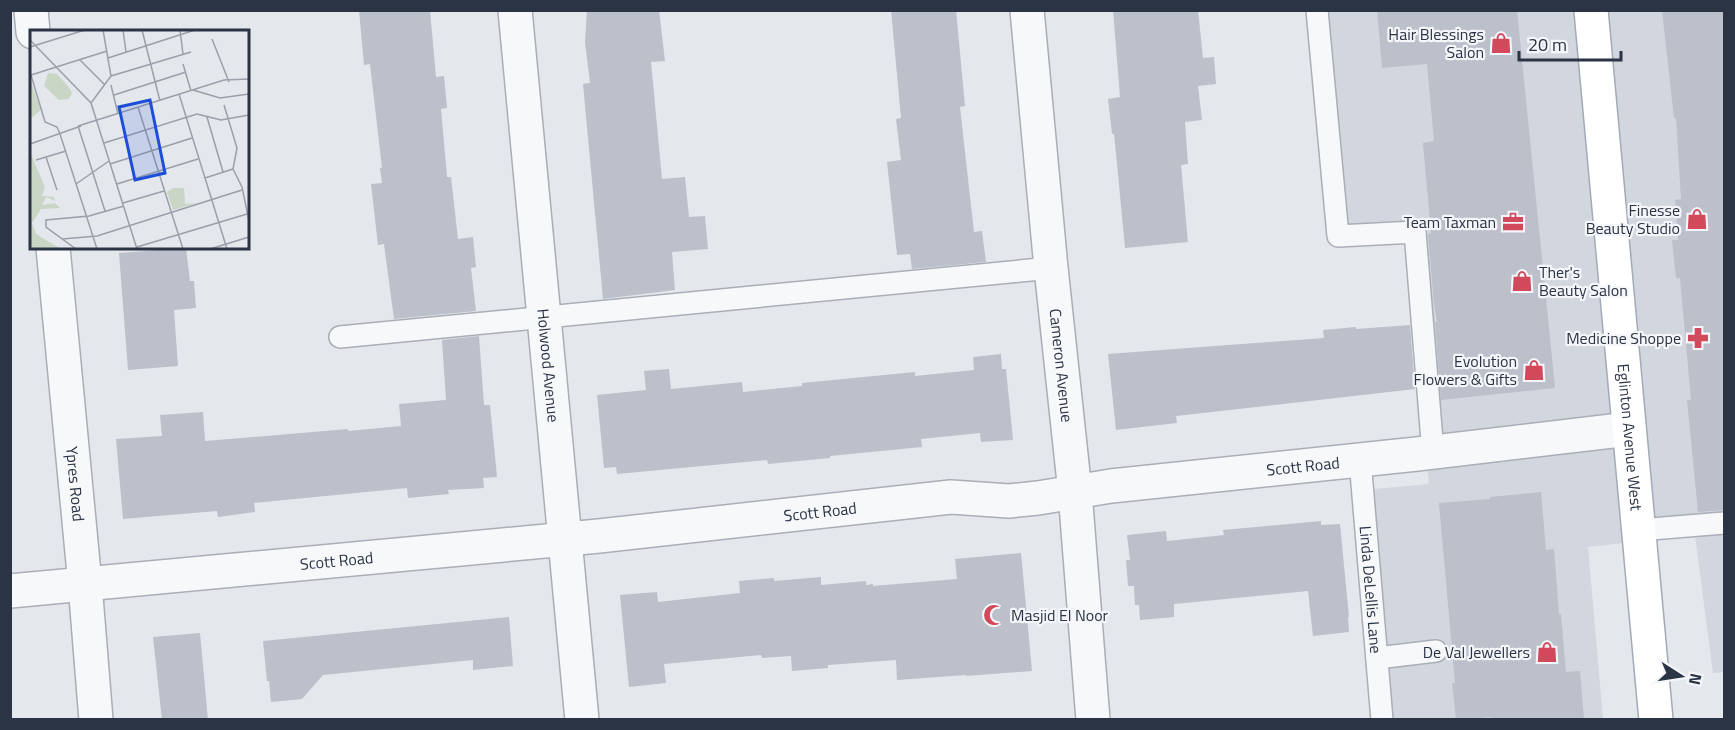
<svg xmlns="http://www.w3.org/2000/svg" width="1735" height="730" viewBox="0 0 1735 730" font-family="'Titillium Web',sans-serif">
<rect width="100%" height="100%" fill="#e4e7ec"/>
<polygon fill="#d2d6de" points="1311,11 1724,11 1724,672 1713,673 1695,535 1588,547 1603,719 1371,719 1353,491 1429,484 1406,239 1335,240"/>
<g fill="#bbc0ca">
<polygon points="359,10 430,10 436,77 444,76 447,108 441,109 447,177 451,177 458,239 473,237 476,267 471,268 476,311 394,319 384,244 378,245 371,184 382,183 380,168 382,168 370,64 364,65"/>
<polygon points="587,10 659,10 665,61 651,62 662,179 685,177 689,217 705,216 708,249 672,252 675,290 603,299 583,84 590,83 585,42"/>
<polygon points="891,10 956,10 965,106 960,107 969,188 974,232 982,231 986,262 912,269 910,254 897,255 887,162 901,160 896,119 901,118"/>
<polygon points="1113,10 1198,10 1203,58 1214,57 1216,84 1198,86 1202,120 1185,122 1188,164 1181,165 1188,242 1125,248 1116,153 1114,134 1112,134 1108,99 1120,97"/>
<polygon points="1377,10 1517,10 1555,388 1441,400 1435,322 1437,322 1434,304 1428,234 1431,233 1423,143 1434,141 1427,64 1382,68"/>
<polygon points="1662,10 1725,10 1725,510 1698,512 1687,400 1691,400 1680,278 1676,278 1672,240 1678,240 1675,200 1681,199 1676,118 1674,118"/>
<polygon points="186,248 190,281 194,281 196,308 174,310 178,366 128,370 119,253"/>
<polygon points="1410,325 1415,389 1176,416 1177,423 1116,430 1108,354 1324,338 1323,330 1356,327 1356,329"/>
<polygon points="479,336 484,405 490,405 497,477 483,478 484,488 448,490 449,494 408,498 407,488 254,503 255,512 218,517 217,511 123,519 116,439 162,436 160,415 203,412 205,441 348,429 348,431 401,426 399,404 446,400 442,340"/>
<polygon points="1001,354 1002,369 1006,369 1013,440 981,442 980,433 921,439 922,447 830,456 830,458 768,464 767,460 617,474 616,467 604,468 597,395 646,390 644,371 669,369 671,389 742,382 743,392 802,386 802,383 915,372 915,376 974,370 973,357"/>
<polygon points="1541,492 1546,550 1554,549 1559,614 1561,614 1566,672 1580,671 1584,720 1491,720 1491,717 1456,720 1452,683 1455,683 1439,503 1490,499 1490,497"/>
<polygon points="1321,521 1321,525 1340,524 1349,617 1348,617 1349,632 1313,636 1308,591 1174,604 1174,617 1140,620 1139,605 1135,605 1134,586 1128,586 1126,560 1130,560 1127,535 1166,531 1167,541 1224,535 1223,530"/>
<polygon points="1021,553 1032,671 966,676 966,675 897,680 896,660 828,665 828,668 792,671 791,656 762,658 761,655 664,664 666,683 629,687 620,595 657,592 658,602 740,593 739,581 774,578 774,581 821,577 821,585 866,581 866,585 873,584 873,586 957,579 955,559"/>
<polygon points="509,617 513,666 473,670 473,660 323,675 302,699 271,702 269,681 267,681 263,641"/>
<polygon points="200,633 208,720 162,720 153,637"/>
</g>
<g fill="none" stroke-linecap="round" stroke-linejoin="round">
<defs>
<g id="lane">
<polyline points="1317,10 1338,236 1415,232 1433,453"/>
<polyline points="340,337 1051,268"/>
<path id="s1" d="M 1360,460 L 1382,720"/>
<polyline points="1639,530 1724,523"/>
<polyline points="1377,658 1436,651"/>
</g>
<g id="street">
<polyline points="31,10 33,32"/>
<path id="s2" d="M 515,10 L 582,720"/>
<path id="s3" d="M 1027,10 L 1051,268 L 1075,492 L 1093,720"/>
<path id="s4" d="M 53,248 L 85,584 L 96,720"/>
<path id="s5" d="M 10,591 L 599,536 L 951,497 L 1009,501 L 1038,498 L 1111,486 L 1417,454 L 1629,429"/>
</g>
<g id="primary">
<path id="s6" d="M 1591,10 L 1656,720"/>
</g>
</defs>
<use href="#lane" stroke="#a9aeb7" stroke-width="24"/>
<use href="#street" stroke="#a9aeb7" stroke-width="36"/>
<use href="#primary" stroke="#a3abb8" stroke-width="36"/>
<use href="#lane" stroke="#f7f8fa" stroke-width="21"/>
<use href="#street" stroke="#f7f8fa" stroke-width="33"/>
<use href="#primary" stroke="#fff" stroke-width="33"/>
</g>
<defs>
<symbol id="shop-bare" viewBox="-9 -9 18 18"><path d="M-5-2.5h2.3a2.7 3.5 0 0 1 5.4 0H5L5.5 6h-11ZM-1.5-2.5h3a1.5 2.3 0 0 0-3 0Z" fill="#d1495b" stroke="#f4f6f9" stroke-width="2.5" paint-order="stroke"/></symbol>
<symbol id="office-bare" viewBox="-9 -9 18 18"><path d="M-6-3h4V-5.5h4V-3h4V5H-6ZM-1-4.5V-3h2v-1.5ZM-6 0V1H6V0Z" fill="#d1495b" stroke="#f4f6f9" stroke-width="2.5" paint-order="stroke"/></symbol>
<symbol id="pharmacy-bare" viewBox="-9 -9 18 18"><path d="M-2-6h4v4h4v4h-4v4h-4v-4h-4v-4h4Z" fill="#d1495b" stroke="#f4f6f9" stroke-width="2.5" paint-order="stroke"/></symbol>
<symbol id="mosque-bare" viewBox="-9 -9 18 18"><path d="M3.5-4.9A6 6 0 1 0 3.5 4.9A5 5 0 1 1 3.5-4.9Z" fill="#d1495b" stroke="#f4f6f9" stroke-width="2.5" paint-order="stroke"/></symbol>
</defs>
<g fill-rule="evenodd">
<use href="#shop-bare" x="1486" y="28" width="30" height="30"/>
<use href="#shop-bare" x="1682" y="204" width="30" height="30"/>
<use href="#office-bare" x="1498" y="207" width="30" height="30"/>
<use href="#shop-bare" x="1507" y="266" width="30" height="30"/>
<use href="#pharmacy-bare" x="1683" y="323" width="30" height="30"/>
<use href="#shop-bare" x="1519" y="355" width="30" height="30"/>
<use href="#mosque-bare" x="979" y="600" width="30" height="30"/>
<use href="#shop-bare" x="1532" y="637" width="30" height="30"/>
</g>
<g text-anchor="middle" stroke-width="4.5" stroke-linejoin="round" paint-order="stroke">
<g font-size="16" fill="#2b3445" stroke="#f4f6f9" text-anchor="end">
<text x="1484" y="40">Hair Blessings<tspan x="1484" dy="18">Salon</tspan></text>
<text x="1680" y="216">Finesse<tspan x="1680" dy="18">Beauty Studio</tspan></text>
<text x="1496" y="228">Team Taxman</text>
<text x="1539" y="278" text-anchor="start">Ther's<tspan x="1539" dy="18">Beauty Salon</tspan></text>
<text x="1681" y="344">Medicine Shoppe</text>
<text x="1517" y="367">Evolution<tspan x="1517" dy="18">Flowers &amp; Gifts</tspan></text>
<text x="1011" y="621" text-anchor="start">Masjid El Noor</text>
<text x="1530" y="658">De Val Jewellers</text>
</g>
<g font-size="16" fill="#2b3445" stroke="#f4f6f9">
<text dy="6" stroke="none"><textPath href="#s2" startOffset="357">Holwood Avenue</textPath></text>
<text dy="6" stroke="none"><textPath href="#s3" startOffset="357">Cameron Avenue</textPath></text>
<text dy="6" stroke="none"><textPath href="#s6" startOffset="429">Eglinton Avenue West</textPath></text>
<text dy="6" stroke="none"><textPath href="#s5" startOffset="1300">Scott Road</textPath></text>
<text dy="6" stroke="none"><textPath href="#s4" startOffset="237">Ypres Road</textPath></text>
<text dy="6" stroke="none"><textPath href="#s5" startOffset="814">Scott Road</textPath></text>
<text dy="6" stroke="none"><textPath href="#s5" startOffset="328">Scott Road</textPath></text>
<text dy="6" stroke="none"><textPath href="#s1" startOffset="130">Linda DeLellis Lane</textPath></text>
</g>
</g>
<g transform="translate(30 30)">
<rect width="219" height="219" fill="#e4e7ec"/>
<path d="M 18,43 L 27,44 L 38,56 L 42,63 L 39,69 L 29,70 L 14,56 ZM 0,49 L 11,80 L 0,89 ZM 0,122 L 15,157 L 12,166 L 24,167 L 25,171 L 16,167 L 12,175 L 25,173 L 30,178 L 11,179 L 2,193 L 6,204 L 31,219 L 0,219 ZM 143,158 L 154,158 L 155,174 L 167,173 L 143,180 L 137,162 Z" fill="#c9d6c5"/>
<path fill="none" stroke="#9a9fa9" stroke-width="1.5" d="M 93,0 L 96,22M 112,0 L 130,71M 150,0 L 153,24M 182,9 L 199,52M 0,10 L 61,73 L 107,219M 0,17 L 55,0M 78,28 L 165,0M 50,30 L 75,55M 153,34 L 161,61M 81,46 L 161,22M 81,55 L 88,84M 163,60 L 190,68 L 219,64M 149,64 L 197,219M 84,65 L 156,42M 61,73 L 81,46 L 73,0M 194,75 L 207,118 L 203,139 L 212,157 L 219,191M 108,77 L 153,219M 177,87 L 193,142M 48,96 L 75,181M 48,96 L 194,50 L 219,49M 74,113 L 167,84 L 191,90 L 219,85M 0,114 L 51,96M 16,127 L 27,160M 6,130 L 36,121M 80,134 L 162,108M 175,148 L 203,139M 46,154 L 79,131M 87,154 L 168,129M 93,173 L 134,161M 32,209 L 67,206 L 212,160M 107,217 L 217,184M 46,219 L 16,197 L 16,190 L 59,186 L 94,176M 67,219 L 30,104 L 27,97 L 15,92 L 1,45 L 77,21M 180,219 L 219,207"/>
<path fill="#1d4ed8" fill-opacity="0.15" stroke="#1d4ed8" stroke-width="3" d="M 120,70 L 135,143 L 105,150 L 89,77 Z"/>
<rect width="219" height="219" fill="none" stroke="#2b3445" stroke-width="3"/>
</g>
<rect width="1735" height="730" fill="none" stroke="#2b3445" stroke-width="24"/>
<g transform="translate(1681 676) rotate(102)" stroke="#f4f6f9" stroke-width="4.5" paint-order="stroke">
<path d="M0-4.5L10 22L0 15L-10 22Z" fill="#2b3445"/>
<text y="-9" font-size="16" font-weight="bold" text-anchor="middle" fill="#2b3445">N</text>
</g>
<path d="M1519 51v9h102v-9" fill="none" stroke="#2b3445" stroke-width="3"/>
<text x="1528" y="51" font-size="18" fill="#2b3445" stroke="#f4f6f9" stroke-width="4.5" paint-order="stroke">20 m</text>
</svg>
